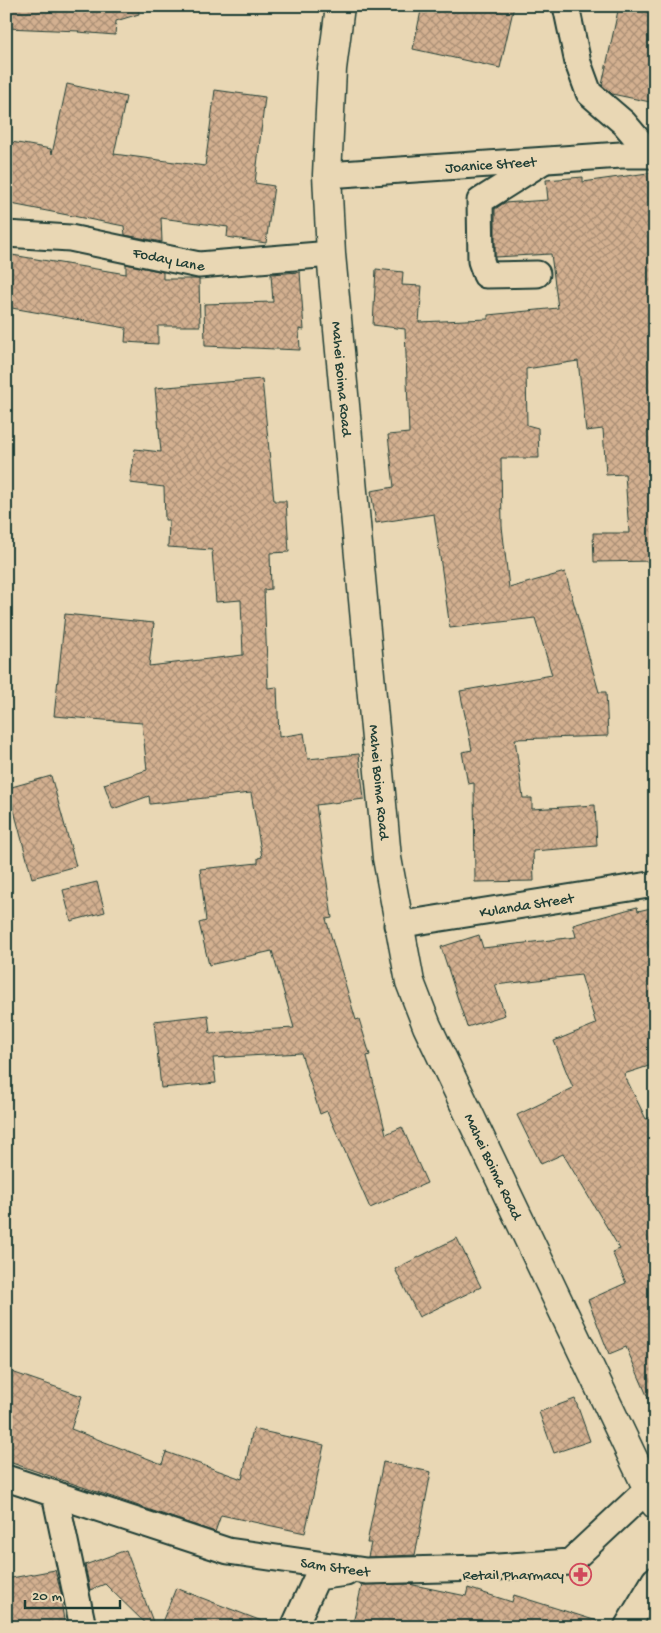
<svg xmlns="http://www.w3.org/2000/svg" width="661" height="1633" viewBox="0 0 661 1633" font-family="'Gochi Hand',sans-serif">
<defs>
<pattern id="building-cross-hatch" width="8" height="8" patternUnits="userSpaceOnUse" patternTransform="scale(1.25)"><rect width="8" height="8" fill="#d3b090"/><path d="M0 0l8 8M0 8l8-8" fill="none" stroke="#ab9076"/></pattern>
</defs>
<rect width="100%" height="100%" fill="#e9d7b4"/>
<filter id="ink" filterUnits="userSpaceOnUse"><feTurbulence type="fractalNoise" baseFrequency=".02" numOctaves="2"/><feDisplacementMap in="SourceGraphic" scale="10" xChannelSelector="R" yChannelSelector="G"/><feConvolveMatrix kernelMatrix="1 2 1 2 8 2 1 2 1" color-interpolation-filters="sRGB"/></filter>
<g filter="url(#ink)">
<g fill="url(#building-cross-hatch)" stroke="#1f3d34">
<polygon points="6,6 138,6 139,14 116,21 115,35 78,32 79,31 6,28"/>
<polygon points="422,6 514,6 500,68 413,49"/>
<polygon points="619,6 655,6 655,103 612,94 602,85"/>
<polygon points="67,84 126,97 114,154 205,166 215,90 265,97 255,183 274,186 266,243 227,237 228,227 161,218 162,242 125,235 124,226 6,203 6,141 51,149 52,154"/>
<polygon points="655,172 655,561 594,562 593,533 629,533 625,474 606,475 603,429 586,431 578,361 526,369 527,425 538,428 539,458 501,458 502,526 509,588 565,572 599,692 606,692 608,736 515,739 523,798 532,798 532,809 595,805 597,846 533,851 534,881 475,882 474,783 468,784 462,752 472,750 460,691 552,675 535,618 450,628 434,514 376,523 371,491 394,487 388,435 409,433 405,329 373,325 376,269 403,272 402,285 422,286 419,322 488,319 488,315 558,308 551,254 495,257 495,209 504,203 548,200 546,180 583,177 583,182"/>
<polygon points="6,254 126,274 126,264 163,272 163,279 199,279 200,326 158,326 158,344 125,342 126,328 6,307"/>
<polygon points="300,272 304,330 299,329 300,350 205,346 204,304 273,302 271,274"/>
<polygon points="262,379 274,501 286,501 289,552 270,553 271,589 264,590 268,688 277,687 279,737 304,733 308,759 359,754 364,799 316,805 332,918 326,919 356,1020 359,1019 370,1055 367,1056 386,1134 402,1127 427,1183 370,1208 327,1111 320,1114 301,1053 213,1058 216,1083 161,1088 154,1021 208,1015 210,1033 294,1028 272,951 209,965 199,923 206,921 200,869 258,863 258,858 262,857 251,793 150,804 149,796 113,809 104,784 147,770 142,723 54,716 65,614 154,623 149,666 243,655 241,600 216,602 212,550 168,547 169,520 165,520 164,487 130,483 135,449 161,452 155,388"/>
<polygon points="51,776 76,866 32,878 8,788"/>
<polygon points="97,882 105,912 71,921 63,890"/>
<polygon points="637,907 638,911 655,907 655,939 647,941 655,969 655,1064 624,1074 646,1119 655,1116 655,1414 626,1347 609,1354 588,1300 626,1283 612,1252 620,1249 563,1154 541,1164 517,1115 573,1088 554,1041 596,1024 581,975 495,985 505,1015 467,1027 441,947 479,935 483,948 576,937 573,925"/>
<polygon points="457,1238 481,1287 419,1317 395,1269"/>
<polygon points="6,1370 82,1396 71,1429 162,1464 166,1452 242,1479 253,1429 324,1445 305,1533 221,1515 215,1532 6,1461"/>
<polygon points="575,1399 590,1441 554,1453 539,1412"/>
<polygon points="383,1462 431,1472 415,1555 368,1557 371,1543 367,1543"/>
<polygon points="126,1550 155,1627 149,1627 105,1584 90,1590 85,1565"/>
<polygon points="55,1570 63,1600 61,1600 65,1627 6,1627 6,1579"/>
<polygon points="409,1584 466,1596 468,1588 512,1602 514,1595 597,1621 596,1627 352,1627 362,1585"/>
<polygon points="176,1588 272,1625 271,1627 160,1627"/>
</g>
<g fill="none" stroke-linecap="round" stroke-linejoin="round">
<defs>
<g id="minor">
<polyline points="566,6 578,63 589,93 624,123 651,155"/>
<path id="s1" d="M 327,175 L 621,155 L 655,155"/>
<path id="s2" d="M 6,234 L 70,238 L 199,265 L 331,254"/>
<polyline points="537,274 486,275 481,261 480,201 542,162"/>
<path id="s3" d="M 397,925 L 655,884"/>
<path id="s4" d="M 6,1478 L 228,1551 L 366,1571 L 482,1568 L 570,1562 L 648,1489"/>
<polyline points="55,1494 83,1627"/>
<polyline points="294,1627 317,1577 346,1573"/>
<polyline points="627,1627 655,1580"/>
</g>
<g id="primary">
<path id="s5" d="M 340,6 L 332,69 L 327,175 L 331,254 L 387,858 L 410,982 L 427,1026 L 655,1504"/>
</g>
</defs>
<use href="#minor" stroke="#1f3d34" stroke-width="29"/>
<use href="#primary" stroke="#1f3d34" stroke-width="31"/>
<use href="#minor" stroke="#e9d7b4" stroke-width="25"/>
<use href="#primary" stroke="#e9d7b4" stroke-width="28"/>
</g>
</g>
<defs>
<symbol id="pharmacy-ring" viewBox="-11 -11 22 22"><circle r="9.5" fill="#e9d7b4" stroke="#d1495b" stroke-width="1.5"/><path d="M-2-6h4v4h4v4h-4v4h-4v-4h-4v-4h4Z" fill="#d1495b"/></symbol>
</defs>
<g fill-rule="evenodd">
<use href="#pharmacy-ring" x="568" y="1562" width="25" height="25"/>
</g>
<g text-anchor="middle" stroke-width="5" stroke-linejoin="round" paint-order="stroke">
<g font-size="15" fill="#1f3d34" stroke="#e9d7b4">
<text dy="5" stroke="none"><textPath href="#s1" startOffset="164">Joanice Street</textPath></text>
<text dy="5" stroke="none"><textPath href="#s2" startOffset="165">Foday Lane</textPath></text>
<text dy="5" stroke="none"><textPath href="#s5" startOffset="374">Mahei Boima Road</textPath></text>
<text dy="5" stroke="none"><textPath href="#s5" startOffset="779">Mahei Boima Road</textPath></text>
<text dy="5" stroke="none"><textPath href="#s3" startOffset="131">Kulanda Street</textPath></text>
<text dy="5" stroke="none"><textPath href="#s5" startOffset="1184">Mahei Boima Road</textPath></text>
<text dy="5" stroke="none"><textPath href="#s4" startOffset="342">Sam Street</textPath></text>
</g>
<g font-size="15" fill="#1f3d34" stroke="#e9d7b4" text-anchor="end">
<text x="564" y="1579">Retail Pharmacy</text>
</g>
</g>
<rect width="661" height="1633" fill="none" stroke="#e9d7b4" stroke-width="25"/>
<rect x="12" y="12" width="636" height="1608" fill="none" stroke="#1f3d34" stroke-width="2" filter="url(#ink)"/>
<path d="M25 1600v8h95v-8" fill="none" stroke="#1f3d34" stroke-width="2.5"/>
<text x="32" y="1600" font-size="15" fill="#1f3d34" stroke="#e9d7b4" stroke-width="4" paint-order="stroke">20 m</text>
</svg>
